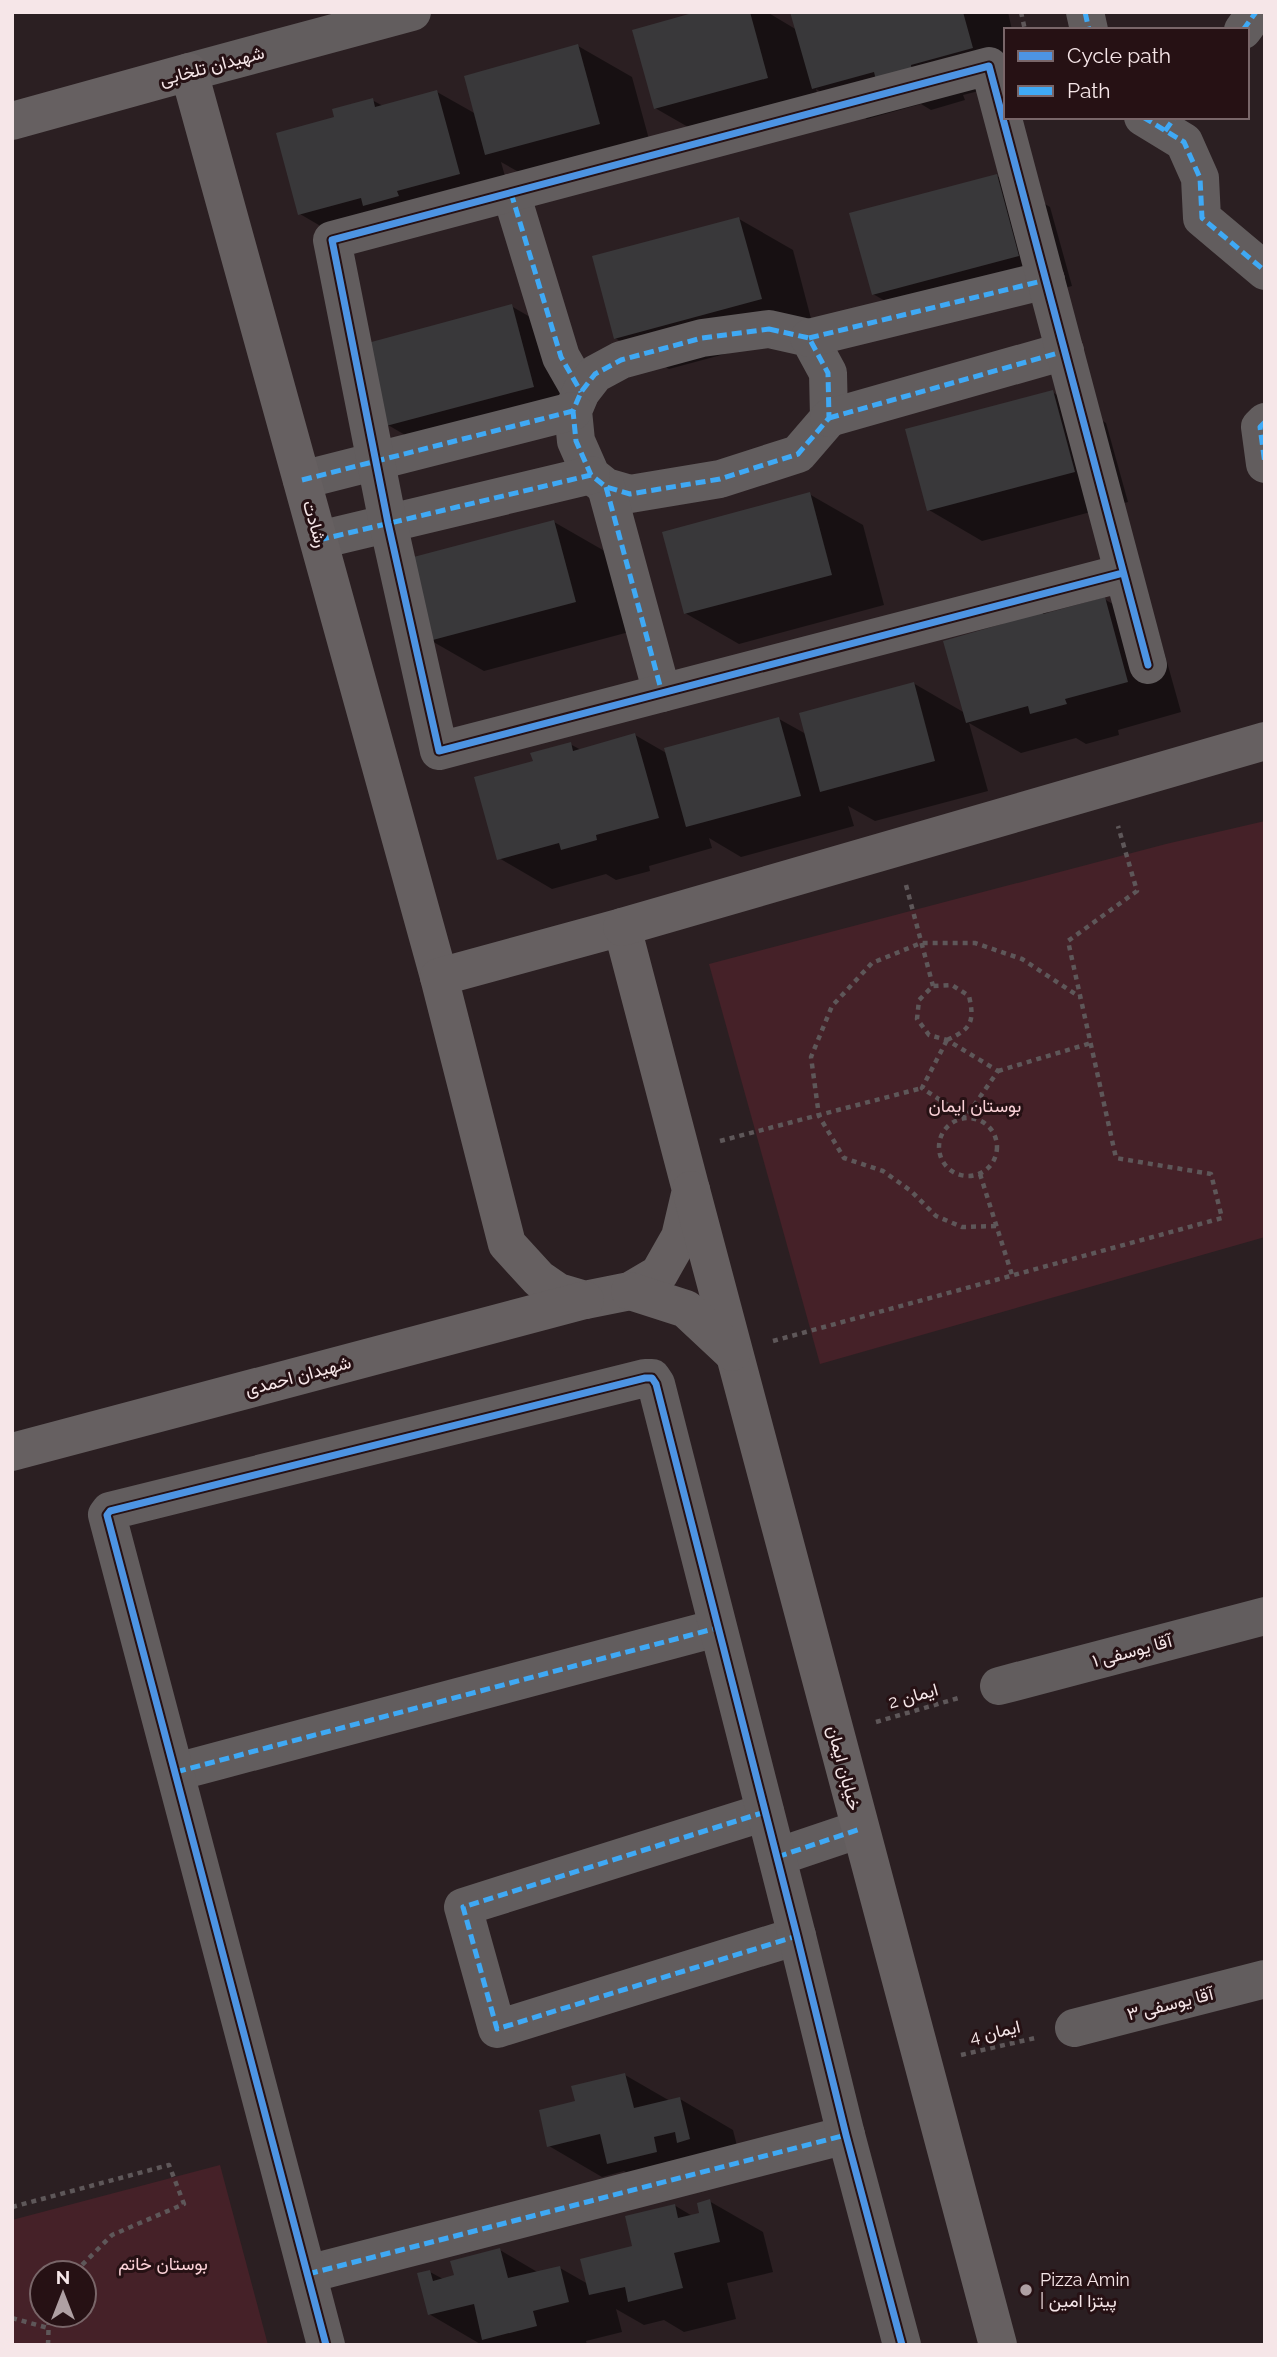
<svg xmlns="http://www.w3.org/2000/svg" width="1277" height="2357" viewBox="0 0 1277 2357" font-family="Raleway,Vazirmatn,sans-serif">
<rect width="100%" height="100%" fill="#2b1f22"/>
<g fill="#452128" fill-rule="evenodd">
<polygon points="1265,821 1265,1237 820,1364 709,964 1166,844"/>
<path d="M 220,2165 L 268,2345 L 12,2345 L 12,2220 ZM 42,2273 L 84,2273 L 84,2315 L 42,2315 Z"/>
</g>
<g fill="#0007">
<polygon points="703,12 767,12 797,30 792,12 1008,12 1012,30 1006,30 1006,84 963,95 965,100 931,110 921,104 867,119 816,89 821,108 709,139 655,108"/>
<polygon points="578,46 632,77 653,154 540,184 501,162 513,205 353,245 300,214 336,118 372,100 383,106 437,92 476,114"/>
<polygon points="997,176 1050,207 1072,286 927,325 873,294"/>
<polygon points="739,219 793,250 814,330 669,369 615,338"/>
<polygon points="511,306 565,337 587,417 441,456 388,425"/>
<polygon points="1052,392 1106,423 1128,502 982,541 929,510"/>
<polygon points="809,494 863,525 884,605 739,644 685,613"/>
<polygon points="554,522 608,553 629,632 484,671 430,640"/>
<polygon points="1104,599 1158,630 1181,712 1118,730 1119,735 1086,744 1076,738 1021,753 969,723 988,791 875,821 848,806 854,826 741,857 709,838 712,848 649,866 650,871 616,880 606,874 552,889 499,858 535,762 570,744 581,750 635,735 668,754 779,719 806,734 913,683 965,713 1004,626 1040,608 1051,614"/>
<polygon points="625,2075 670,2101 680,2099 733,2130 743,2170 663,2194 624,2171 602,2177 549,2146 577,2102"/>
<polygon points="709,2201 763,2232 773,2272 727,2283 736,2319 684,2332 664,2320 644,2325 616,2309 622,2332 586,2341 587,2345 494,2345 491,2343 482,2345 429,2314 430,2272 443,2279 456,2276 500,2250 539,2273 560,2268 588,2284 634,2247 674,2205 694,2217 701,2215"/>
</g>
<g fill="#39383a">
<polygon points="696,12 750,12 768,78 654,109 632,30"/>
<polygon points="790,12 963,12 973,48 911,65 912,70 876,80 874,72 812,89"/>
<polygon points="578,44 600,124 485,155 464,76"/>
<polygon points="437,90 460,174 397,191 399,196 363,206 361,198 298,215 276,133 334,117 332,109 373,98 375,107"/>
<polygon points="997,174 1019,256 872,295 849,213"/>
<polygon points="739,217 762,299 614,339 592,256"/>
<polygon points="512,304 534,387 386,426 364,344"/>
<polygon points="1053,390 1075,472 927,511 905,429"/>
<polygon points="810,492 832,575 684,614 662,532"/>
<polygon points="554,520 576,602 429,641 406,559"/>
<polygon points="1105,597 1128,682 1065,699 1067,704 1030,714 1028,706 966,723 943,641 1002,624 1040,606 1043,614"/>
<polygon points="914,682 935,761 820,792 799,713"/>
<polygon points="779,717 801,796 686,827 664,748"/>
<polygon points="635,733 659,818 596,835 597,840 561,850 559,843 497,860 474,777 533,761 530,753 571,742 573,751"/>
<polygon points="625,2073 634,2108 680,2097 690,2139 677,2143 675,2132 654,2137 657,2152 607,2164 600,2134 547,2147 539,2110 575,2101 571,2086"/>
<polygon points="710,2199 720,2242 674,2253 683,2288 628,2302 625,2287 589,2295 580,2259 632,2246 625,2216 675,2204 678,2218 699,2213 697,2203"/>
<polygon points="500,2248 508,2278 560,2266 569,2302 533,2311 537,2326 482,2340 474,2304 428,2315 417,2273 430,2270 433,2281 454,2275 450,2261"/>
</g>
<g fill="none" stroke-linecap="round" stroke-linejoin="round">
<g stroke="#5e5759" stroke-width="4.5" stroke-dasharray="5 5" stroke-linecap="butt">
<polyline points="1021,12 1025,30"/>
<polyline points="906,885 933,986"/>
<path d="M 947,1040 C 971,1029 975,1022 969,996 L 952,985 L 933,986 L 919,1000 L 917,1019 L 929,1035 L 947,1040 L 998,1071 L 966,1117 L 922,1088 L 947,1040"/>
<polyline points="998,1071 1091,1043"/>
<circle cx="968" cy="1147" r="29"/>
<polyline points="720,1141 922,1088"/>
<polyline points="980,1174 1012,1275"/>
<polyline points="996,1226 962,1227 936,1216 911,1191 883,1171 844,1158 819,1116 811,1057 832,1006 872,963 921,943 975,943 1022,959 1080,997"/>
<polyline points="773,1341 1222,1218 1211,1174 1116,1158 1068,941 1137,891 1118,826"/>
<polyline points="876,1722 962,1697"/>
<polyline points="961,2055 1035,2038"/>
<polyline points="12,2207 169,2165 184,2204 112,2235 74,2273"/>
<polyline points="12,2318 48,2328"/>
<polyline points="48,2345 49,2315"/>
</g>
<g stroke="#625d5e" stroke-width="38">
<polyline points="1085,12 1089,30"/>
<polyline points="1243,30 1256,12"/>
<polyline points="189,72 412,12"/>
<polyline points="1143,117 1184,142 1200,178 1202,218 1265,271"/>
<polyline points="511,193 561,357 581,392"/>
<polygon points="769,329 809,338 828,373 829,418 798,454 720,479 630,494 606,487 591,475 576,441 573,411 581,392 595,374 621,360 702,338"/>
<polyline points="809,338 1046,280"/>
<polyline points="829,418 1065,351"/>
<polyline points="1265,422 1260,427 1265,464"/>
<polyline points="302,480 573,411"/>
<polyline points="606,487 662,693"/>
<polyline points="319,540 591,475"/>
<polyline points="1123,573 439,751 388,523 332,240 989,66 1148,665"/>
<polyline points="999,1686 1265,1616"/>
<polyline points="176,1772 717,1628"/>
<polyline points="765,1812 463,1907 497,2029 797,1936"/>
<polyline points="777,1857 860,1829"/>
<polyline points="1074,2028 1265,1979"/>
<polyline points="308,2274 846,2135"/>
<polyline points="326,2345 107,1515 110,1511 645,1378 652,1378 656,1384 797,1936 846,2135 902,2345"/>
</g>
<g stroke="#666061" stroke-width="38">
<polyline points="12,121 189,72 439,977"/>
<polygon points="622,927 691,1190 680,1237 659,1274 630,1291 585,1300 558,1292 539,1279 507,1244 439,977"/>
<polyline points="622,927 1265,741"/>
<polyline points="691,1190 998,2345"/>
<polyline points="630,1291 686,1309 732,1352"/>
<polyline points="12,1452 585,1300"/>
</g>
<g stroke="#3fa9f5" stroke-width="5" stroke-dasharray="10 5" stroke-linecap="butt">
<polyline points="1085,12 1089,30"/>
<polyline points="1243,30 1256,12"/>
<polyline points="1143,117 1184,142 1200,178 1202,218 1265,271"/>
<polyline points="1165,131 1175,117"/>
<polyline points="511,193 561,357 581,392"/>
<polygon points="769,329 809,338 828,373 829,418 798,454 720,479 630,494 606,487 591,475 576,441 573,411 581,392 595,374 621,360 702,338"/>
<polyline points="809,338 1046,280"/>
<polyline points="829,418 1065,351"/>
<polyline points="1265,422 1260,427 1265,464"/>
<polyline points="302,480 573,411"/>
<polyline points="606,487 662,693"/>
<polyline points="319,540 591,475"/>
<polyline points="176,1772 717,1628"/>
<polyline points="765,1812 463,1907 497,2029 797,1936"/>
<polyline points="777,1857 860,1829"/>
<polyline points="308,2274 846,2135"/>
</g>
<defs>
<g id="cycleway">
<polyline points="1123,573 439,751 388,523 332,240 989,66 1148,665"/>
<polyline points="326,2345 107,1515 110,1511 645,1378 652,1378 656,1384 797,1936 846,2135 902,2345"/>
</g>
</defs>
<use href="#cycleway" stroke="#261114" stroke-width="11"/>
<use href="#cycleway" stroke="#4d94e3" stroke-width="7"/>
</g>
<circle fill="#afa0a3" stroke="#261114" stroke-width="2.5" cx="1026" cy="2290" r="7"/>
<g text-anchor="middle" stroke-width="6" stroke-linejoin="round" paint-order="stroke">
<g font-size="18" fill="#f6e6e8" stroke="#261114">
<text transform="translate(212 66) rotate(-15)" y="6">شهیدان تلخابی</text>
<text transform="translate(315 524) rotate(74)" y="6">رشادت</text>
<text transform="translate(298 1376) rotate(-15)" y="6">شهیدان احمدی</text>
<text transform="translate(1132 1651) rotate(-15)" y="6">آقا یوسفی ۱</text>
<text transform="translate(913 1696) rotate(-16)" y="6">ایمان 2</text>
<text transform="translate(844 1768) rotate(75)" y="6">خیابان ایمان</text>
<text transform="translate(1170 2004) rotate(-14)" y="6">آقا یوسفی ۳</text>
<text transform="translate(995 2032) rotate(-13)" y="6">ایمان 4</text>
</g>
<g font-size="18" fill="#fad1d7" stroke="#261114">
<text x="975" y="1112">بوستان ایمان</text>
<text x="163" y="2270">بوستان خاتم</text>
</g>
<g font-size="18" fill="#f6e6e8" stroke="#261114" text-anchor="start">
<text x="1040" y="2286">Pizza Amin<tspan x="1040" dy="21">| پیتزا امین</tspan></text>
</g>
</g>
<rect width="1277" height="2357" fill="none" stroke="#f6e6e8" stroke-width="28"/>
<rect x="1004" y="28" width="245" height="91" fill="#261114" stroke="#796669" stroke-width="2"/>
<rect x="1018" y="51" width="35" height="10" fill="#4d94e3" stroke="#796669" stroke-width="2"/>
<text x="1067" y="63" font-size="21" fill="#f6e6e8">Cycle path</text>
<rect x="1018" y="86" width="35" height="10" fill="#3fa9f5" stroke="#796669" stroke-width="2"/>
<text x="1067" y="98" font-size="21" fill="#f6e6e8">Path</text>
<g transform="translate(63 2294)"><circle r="33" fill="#261114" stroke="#796669" stroke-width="2"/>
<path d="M0-5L12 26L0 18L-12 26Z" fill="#afa0a3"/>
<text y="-10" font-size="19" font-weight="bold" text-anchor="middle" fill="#f6e6e8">N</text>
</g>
</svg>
